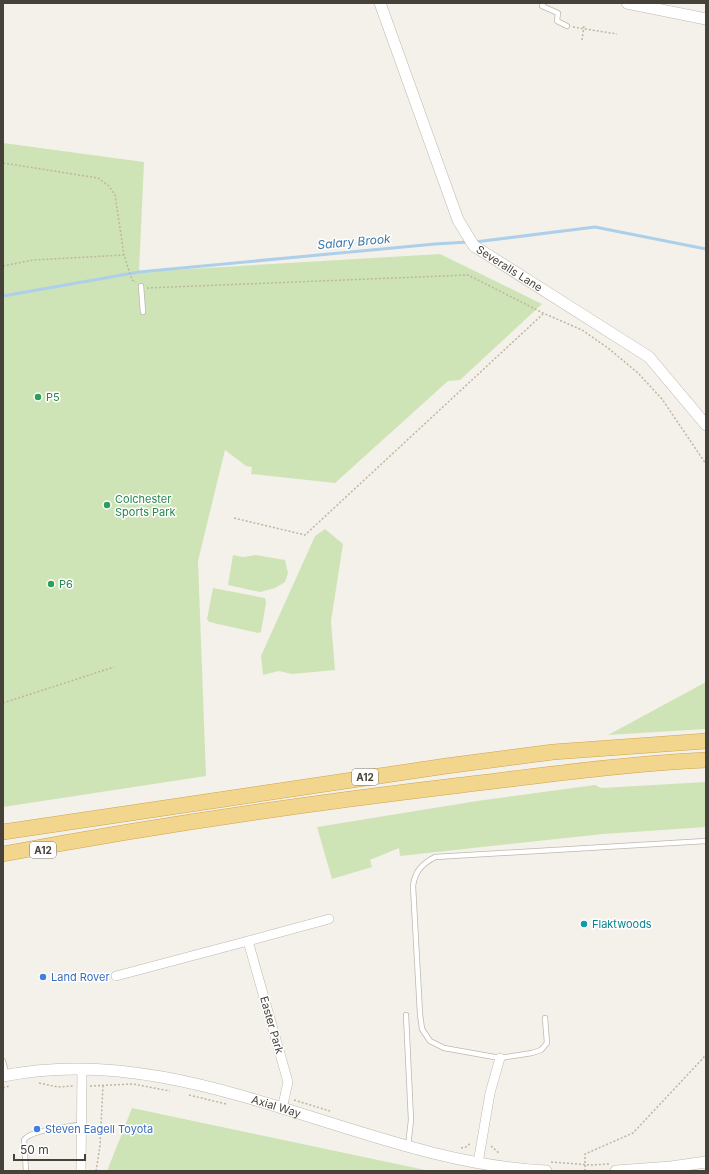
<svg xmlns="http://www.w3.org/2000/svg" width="709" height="1174" viewBox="0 0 709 1174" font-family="Inter,sans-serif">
<rect width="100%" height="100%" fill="#f4f1ea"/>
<g fill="#cee4b7">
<polygon points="3,143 144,162 139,272 440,254 542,304 460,380 448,381 335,483 251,474 252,467 246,466 225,450 198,561 206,776 3,807"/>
<polygon points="325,529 343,544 331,621 335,670 292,674 279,671 263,675 261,656 315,536"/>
<polygon points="233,555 243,557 256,555 285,560 288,573 285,582 275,588 260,592 228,585"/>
<polygon points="213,588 265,598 266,603 261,632 258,633 209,622 207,619"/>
<polygon points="706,682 706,729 608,735"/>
<polygon points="706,782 706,827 603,834 400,856 399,848 370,860 372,867 332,879 317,827 477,801 595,785 601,788"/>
<polygon points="132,1108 430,1171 107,1171"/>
</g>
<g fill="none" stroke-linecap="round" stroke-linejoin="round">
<g stroke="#adcfea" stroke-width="3">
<polyline points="475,242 595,227 706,249"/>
<polyline points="3,296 139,272 435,244 469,242"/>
</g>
<defs>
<g id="service">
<polyline points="543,3 542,6 558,13 557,21 567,26"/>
<polyline points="141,286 143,312"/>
<polyline points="406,1015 411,1120 408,1146"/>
<path d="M 545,1018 L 547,1043 L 541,1050 L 532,1053 L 500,1058 L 444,1048 L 430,1041 L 422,1029 L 420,1014 L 413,886 C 415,871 422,864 435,857 L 706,841"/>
<polyline points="3,1061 7,1076"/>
<path d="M 26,1171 L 24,1140 C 31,1129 68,1128 82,1124"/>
</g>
<g id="minor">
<polyline points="248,941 329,919"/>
<polyline points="116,976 248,941 288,1082 282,1109"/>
<polyline points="478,1163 490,1093 500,1058"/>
<polyline points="81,1171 82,1070"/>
</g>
<g id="tertiary">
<path id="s1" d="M 380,3 L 458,220 L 474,246 L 649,357 L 706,425"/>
<polyline points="627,3 706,19"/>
<path id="s2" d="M 3,1076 C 188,1038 363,1162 546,1171"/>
<polyline points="616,1171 671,1167 706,1162"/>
</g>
<g id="trunk">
<polyline points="3,832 446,766 553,752 706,741"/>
<path d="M 3,854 C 152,826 303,804 454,786 C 538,776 622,764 706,760"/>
</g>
</defs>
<use href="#service" stroke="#beb9ae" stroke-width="6"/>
<use href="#minor" stroke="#beb9ae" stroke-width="10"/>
<use href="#tertiary" stroke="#beb9ae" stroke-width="12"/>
<use href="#trunk" stroke="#cfa349" stroke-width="16"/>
<g stroke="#bfb5a0" stroke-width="1.5" stroke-dasharray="2 2" stroke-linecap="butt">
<polyline points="573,27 617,34"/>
<polyline points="582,40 584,26"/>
<polyline points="3,163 98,178 109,186 115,195 124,255"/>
<polyline points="3,266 33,260 124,255 132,280 136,282"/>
<polyline points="147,288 468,275 543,313 582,330 608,348 638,373 662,399 706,464"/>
<polyline points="234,518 305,535 543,314"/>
<polyline points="3,703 114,667"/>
<polyline points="39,1083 58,1087 73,1086"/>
<polyline points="90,1086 133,1084 170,1091"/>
<polyline points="3,1088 9,1086"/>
<polyline points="189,1095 226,1104"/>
<polyline points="294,1100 330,1111"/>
<polyline points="491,1146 500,1154"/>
<polyline points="461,1148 466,1147 471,1143"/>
<polyline points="551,1162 591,1165 609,1164"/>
<polyline points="96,1171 100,1146 103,1085"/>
<polyline points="585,1171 585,1154 633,1133 706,1055"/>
</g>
<use href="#service" stroke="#fff" stroke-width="4.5"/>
<use href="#minor" stroke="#fff" stroke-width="9"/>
<use href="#tertiary" stroke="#fff" stroke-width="11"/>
<use href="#trunk" stroke="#f3d68d" stroke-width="15"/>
</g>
<g fill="#2e9e5b" stroke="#fff" stroke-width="1.5">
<circle cx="38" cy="397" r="4"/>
<circle cx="107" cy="505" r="4"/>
<circle cx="51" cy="584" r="4"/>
</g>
<circle fill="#0f9aa8" stroke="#fff" stroke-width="1.5" cx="584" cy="924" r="4"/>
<g fill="#3f7fe0" stroke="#fff" stroke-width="1.5">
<circle cx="43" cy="977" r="4"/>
<circle cx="37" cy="1129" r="4"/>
</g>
<g text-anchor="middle" stroke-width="3" stroke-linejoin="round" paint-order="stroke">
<g fill="#fff" stroke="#7e7b74" stroke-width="1">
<rect x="352" y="769" width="26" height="16" rx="3"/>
<rect x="30" y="842" width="26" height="16" rx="3"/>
</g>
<g font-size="10" font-weight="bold" fill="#474239">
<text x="365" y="781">A12</text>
<text x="43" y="854">A12</text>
</g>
<g font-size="11" fill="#474239" stroke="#fff">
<text dy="4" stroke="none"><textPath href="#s1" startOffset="303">Severalls Lane</textPath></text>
<text transform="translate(272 1025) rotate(74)" y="4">Easter Park</text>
<text dy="4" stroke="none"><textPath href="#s2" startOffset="278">Axial Way</textPath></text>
</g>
<g font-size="11" fill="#27864d" stroke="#fff" text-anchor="start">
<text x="46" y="401">P5</text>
<text x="115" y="503">Colchester<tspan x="115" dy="13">Sports Park</tspan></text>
<text x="59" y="588">P6</text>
</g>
<g font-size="11" fill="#0d838f" stroke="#fff" text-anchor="start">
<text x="592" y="928">Flaktwoods</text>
</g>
<g font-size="11" fill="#366cbe" stroke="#fff" text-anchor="start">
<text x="51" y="981">Land Rover</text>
<text x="45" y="1133">Steven Eagell Toyota</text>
</g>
<g font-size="12" font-style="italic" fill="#3b77aa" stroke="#fff">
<text transform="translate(354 242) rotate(-5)" y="4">Salary Brook</text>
</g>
</g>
<rect width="709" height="1174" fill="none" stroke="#474239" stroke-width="8"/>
<path d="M14 1154v6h71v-6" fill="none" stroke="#474239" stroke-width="2"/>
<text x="20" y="1154" font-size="12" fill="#474239" stroke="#ffffff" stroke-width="3" paint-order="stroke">50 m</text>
</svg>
